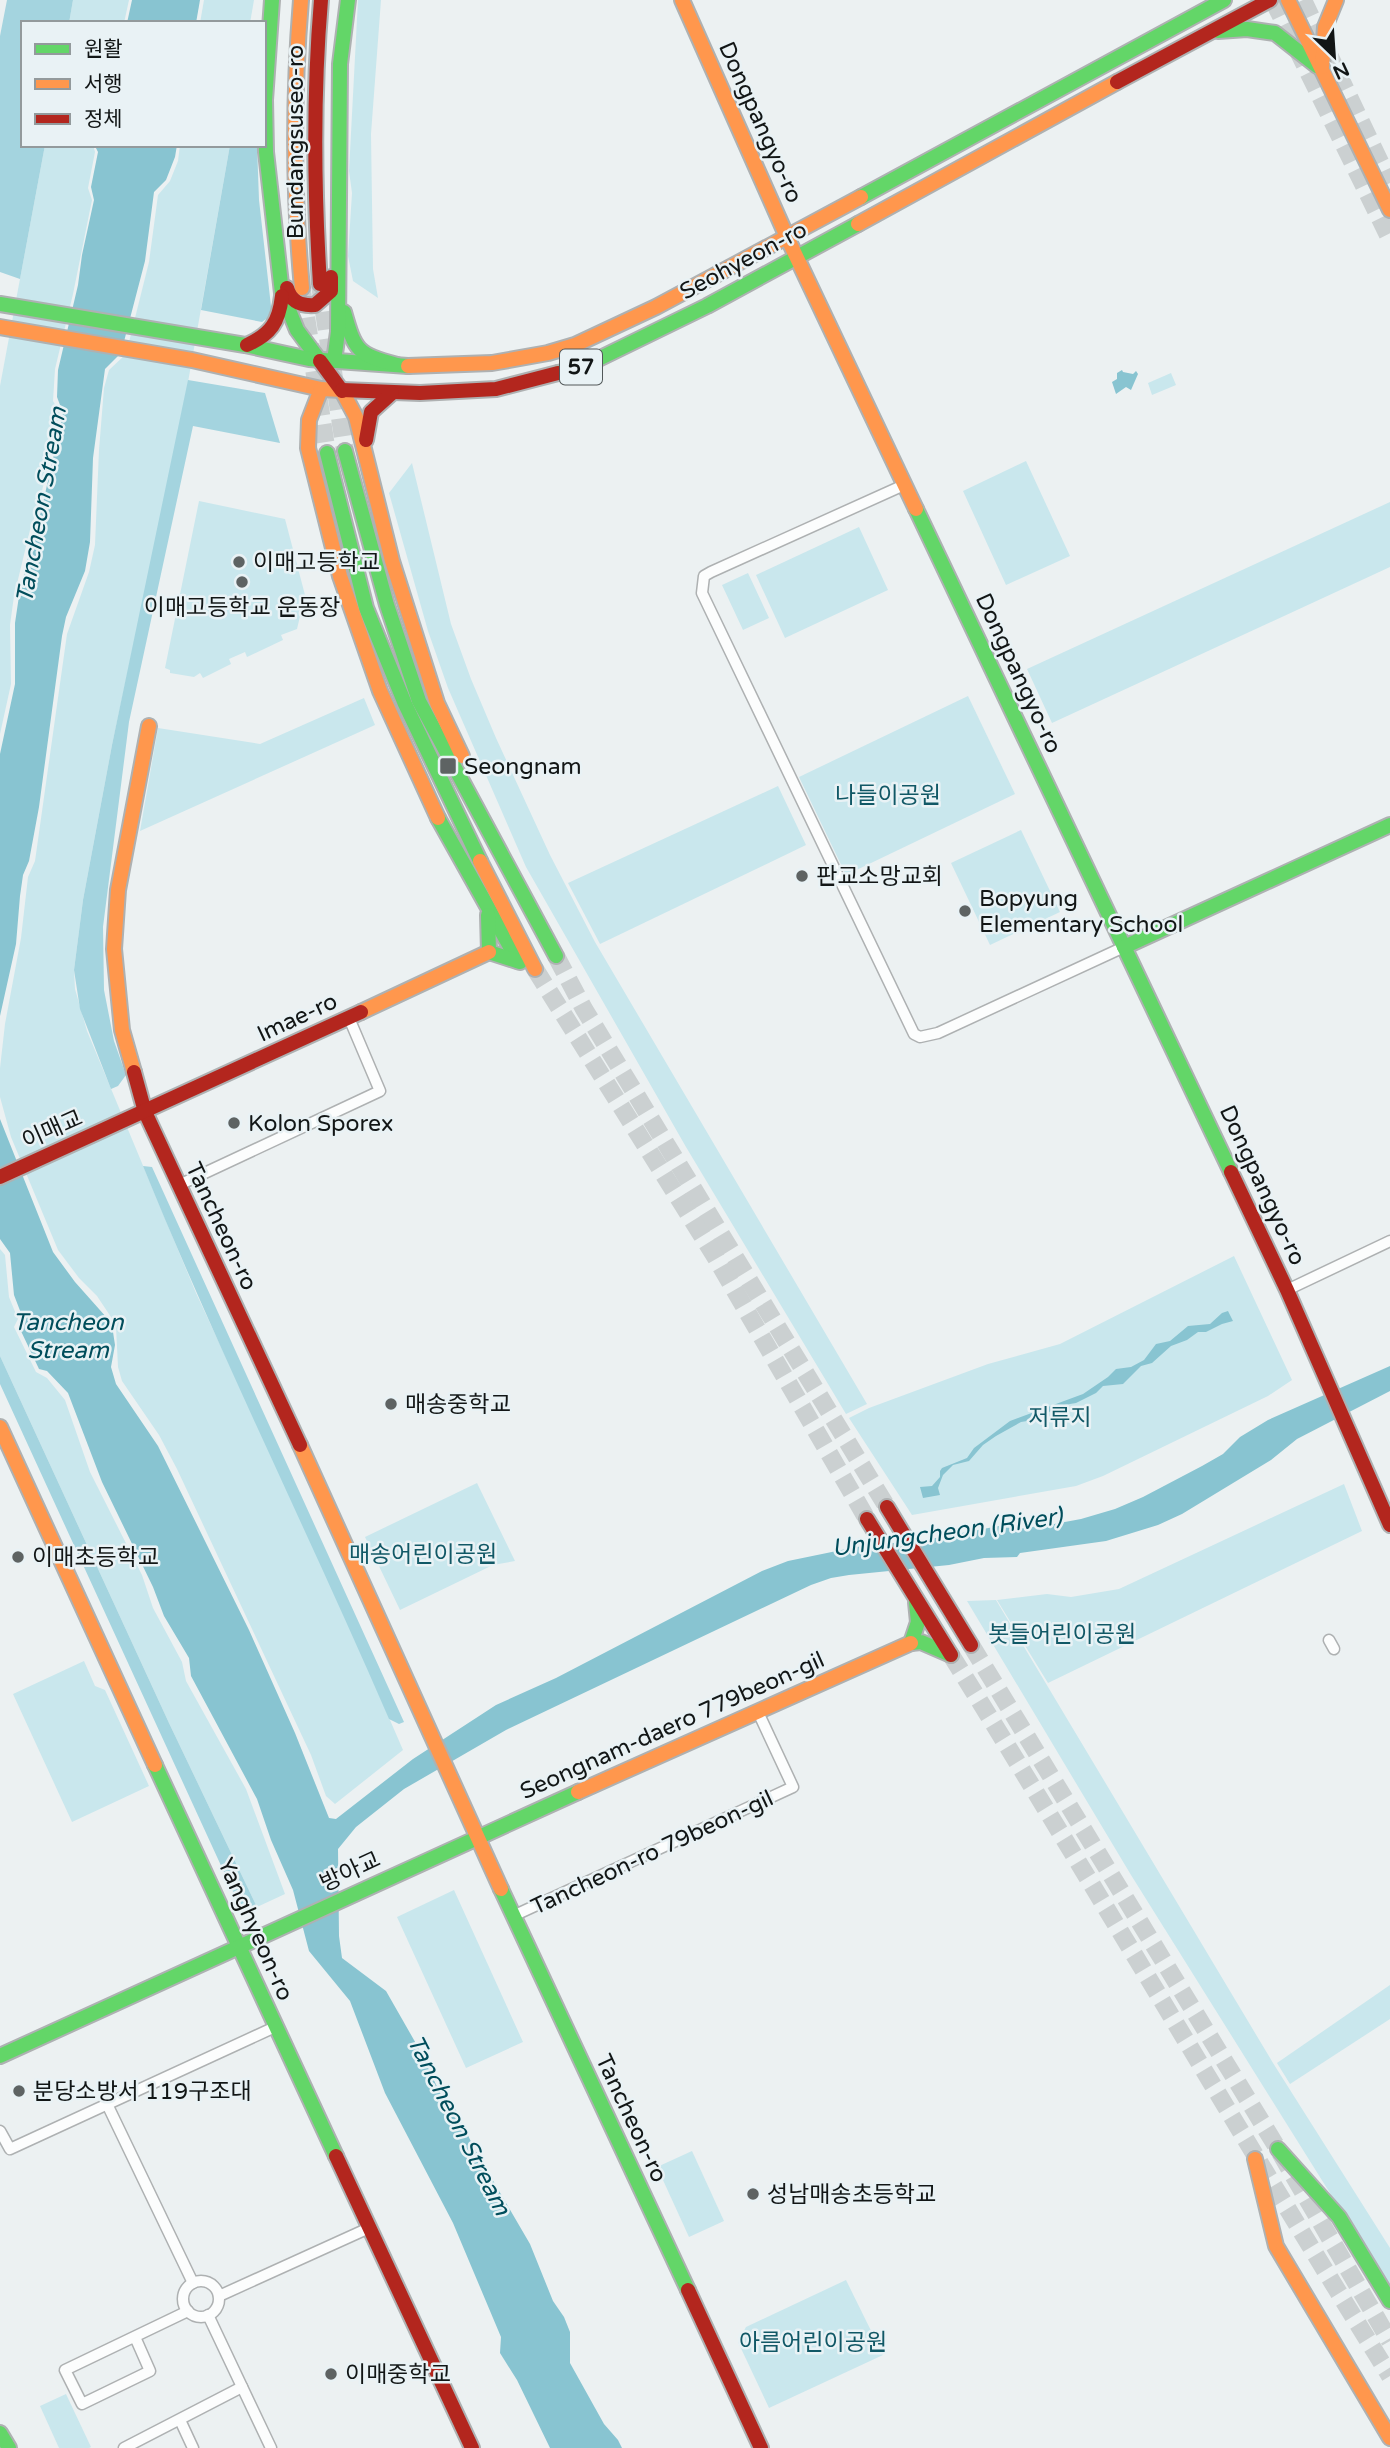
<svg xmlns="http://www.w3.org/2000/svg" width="1390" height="2448" viewBox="0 0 1390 2448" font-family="'Varela Round','Noto Sans KR',sans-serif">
<rect width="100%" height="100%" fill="#ecf1f2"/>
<g fill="#c9e7ed">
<polygon points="73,0 129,0 124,23 69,23"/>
<polygon points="204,0 254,0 250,23 200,23"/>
<polygon points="358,0 381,0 371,134 373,269 378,298 353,281 348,256 352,193 349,171"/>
<polygon points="45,145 93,145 95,152 88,188 92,200 73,294 55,369 53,401 60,413 38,508 30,530 14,596 10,625 11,684 0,734 0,386"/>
<polygon points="180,145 230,145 179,433 112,745 83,900 74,970 75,989 87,1031 196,1293 328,1577 403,1750 335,1804 326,1796 311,1755 177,1469 159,1435 122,1381 118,1367 116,1327 111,1317 97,1296 79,1278 58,1250 11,1137 0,1097 0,1068 5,1024 21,938 28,877 35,861 67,634 89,572 95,545 99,450 104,388 109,370 126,354 149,262 158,195 170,181 178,161"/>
<polygon points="1171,373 1176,385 1152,395 1148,383"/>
<polygon points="1026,461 1070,556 1006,585 963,491"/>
<polygon points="412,463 451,624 471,679 496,738 550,855 595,942 867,1404 846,1414 686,1147 526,867 448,688 428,631 389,493"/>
<polygon points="199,501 285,519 305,595 297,629 281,635 283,640 247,657 245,652 229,659 231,664 203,678 200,673 194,677 170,673 170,670 165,668"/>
<polygon points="1390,502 1390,567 1052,723 1027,669"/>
<polygon points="859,527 888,590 785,638 756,575"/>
<polygon points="748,573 769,618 743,630 722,585"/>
<polygon points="968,696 1015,794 846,875 799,777"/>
<polygon points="364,698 375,725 140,831 158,728 260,744"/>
<polygon points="778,786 806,845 600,944 568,883"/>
<polygon points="1021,830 1060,912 990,945 951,863"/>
<polygon points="0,1249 5,1255 9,1297 18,1319 14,1327 36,1372 47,1378 65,1400 90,1472 142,1575 153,1608 182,1662 186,1681 246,1789 285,1894 257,1907 169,1723 0,1356"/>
<polygon points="1234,1256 1292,1380 1268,1396 1103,1476 1076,1486 912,1515 849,1418 869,1408 988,1364 1060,1344"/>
<polygon points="477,1483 515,1561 493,1565 400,1610 365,1537"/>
<polygon points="1344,1484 1362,1531 1048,1683 997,1600 1047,1594 1071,1597 1119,1589"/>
<polygon points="996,1600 1273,2063 1390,2248 1390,2289 1131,1875 967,1601"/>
<polygon points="84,1661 95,1686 105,1690 149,1786 72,1822 13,1694"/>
<polygon points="454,1890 523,2042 466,2068 397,1917"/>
<polygon points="1390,1985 1390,2019 1290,2084 1277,2063"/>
<polygon points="692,2151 724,2221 689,2237 657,2167"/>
<polygon points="846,2280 883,2355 769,2408 738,2342 746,2327"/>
<polygon points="66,2394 91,2447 89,2448 59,2448 40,2406"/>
</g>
<g fill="#a4d4df">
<polygon points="7,0 73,0 69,23 23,23 23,145 45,145 20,279 0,272 0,36"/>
<polygon points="230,145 257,145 259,200 272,315 262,322 201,310"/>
<polygon points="188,380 265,393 280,443 193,426 129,722 103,927 104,990 114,1041 126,1075 118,1086 111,1089 80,1009 74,970 83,900 112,745"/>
<path d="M 143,1166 L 152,1167 L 404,1722 L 399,1724 L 389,1719 C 309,1534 219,1353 143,1166 Z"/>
<polygon points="0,1356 169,1723 257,1907 248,1911 240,1907 0,1384"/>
</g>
<g fill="#88c4d1">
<polygon points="132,0 200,0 196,23 127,23"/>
<polygon points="177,145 175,157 166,180 154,192 145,261 121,353 105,369 93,458 90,542 85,571 66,617 62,636 39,807 29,861 23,875 20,896 16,944 0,1016 0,754 15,684 15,623 19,596 35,527 41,512 63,413 57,397 58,370 78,285 82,255 94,200 91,187 98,152 95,146"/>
<polygon points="1122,370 1123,372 1133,374 1136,371 1138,374 1131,390 1126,387 1116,394 1112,382 1117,379 1117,373"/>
<polygon points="0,1119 53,1252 75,1282 107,1318 113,1332 115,1345 111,1367 116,1384 158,1446 249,1630 295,1733 329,1818 336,1819 413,1759 496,1705 556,1678 762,1571 788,1561 856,1547 930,1539 999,1526 1017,1529 1054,1524 1081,1519 1115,1509 1143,1497 1202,1466 1223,1454 1240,1437 1268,1420 1390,1366 1390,1391 1297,1439 1271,1460 1182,1514 1158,1525 1106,1541 1020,1553 1017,1557 984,1558 949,1565 849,1575 831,1578 811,1585 506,1730 404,1789 356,1827 338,1849 339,1936 342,1958 386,1991 418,2047 443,2099 455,2108 474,2148 530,2244 553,2301 564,2317 570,2332 570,2363 604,2424 618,2440 622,2448 550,2448 517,2380 500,2353 501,2337 453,2223 385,2093 350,2001 309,1951 293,1890 271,1840 257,1799 191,1676 189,1658 164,1616 153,1587 102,1482 68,1393 47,1371 39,1369 20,1329 24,1321 14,1295 10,1253 0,1239"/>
<polygon points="1228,1311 1233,1321 1222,1324 1206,1332 1198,1332 1187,1340 1171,1346 1152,1363 1141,1366 1123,1384 1103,1386 1096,1393 1076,1403 1058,1406 1039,1419 1021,1422 996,1436 983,1445 969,1461 953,1465 943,1475 938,1488 940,1495 923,1498 920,1487 932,1486 940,1477 940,1471 942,1468 967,1458 974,1448 1010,1421 1083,1394 1108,1377 1116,1369 1131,1367 1144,1360 1156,1344 1170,1341 1188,1326 1210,1324 1222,1313"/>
</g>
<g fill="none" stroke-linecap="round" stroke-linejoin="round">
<g stroke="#cbd0d1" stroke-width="18" stroke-dasharray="18 9" stroke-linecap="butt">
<polyline points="1273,0 1390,239"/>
<polyline points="1303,0 1390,183"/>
<polyline points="320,285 345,451"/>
<polyline points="302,291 327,453"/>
<polyline points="556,956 584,1009 887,1507"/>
<polyline points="535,969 716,1258 867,1519"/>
<polyline points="971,1645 1278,2149 1390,2341"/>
<path d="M 951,1655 C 1100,1894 1242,2137 1390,2376"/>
</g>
<defs>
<g id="street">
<polyline points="904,485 711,572 704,576 702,593 914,1034 920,1037 938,1033 1124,947"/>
<polyline points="179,1185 380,1091 349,1018"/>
<polyline points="1287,1290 1390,1241"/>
<polyline points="1329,1640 1334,1649"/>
<polyline points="513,1916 793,1787 758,1712"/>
<polyline points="107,2104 193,2283"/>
<polyline points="0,2131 10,2149 275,2027"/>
<circle cx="201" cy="2299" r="18"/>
<polyline points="219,2296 369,2228"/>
<polyline points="208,2315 271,2448"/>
<polyline points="135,2337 150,2371 82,2404 65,2370 188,2311"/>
<polyline points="180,2420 193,2448"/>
<polyline points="124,2448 242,2387"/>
</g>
<g id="fast">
<polyline points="272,0 265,100 266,152 282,293 297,330 320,361"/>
<polyline points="1218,31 1247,29 1275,33 1317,66"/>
<polyline points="861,197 1224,0"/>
<polyline points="0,304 245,345 309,359 408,366"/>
<path d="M 344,312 C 355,351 357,354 397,365"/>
<polyline points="334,361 338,332 340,64 348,0"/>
<polyline points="558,373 580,368 707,306 858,224"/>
<polyline points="345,451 387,605 419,701 556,956"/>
<polyline points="327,453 366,608 405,704 480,861"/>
<polyline points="916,509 1231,1172"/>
<polyline points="438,818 518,961"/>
<polyline points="488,915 489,952 520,962"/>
<polyline points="1124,947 1390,825"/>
<polyline points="916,1602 918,1622 911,1643 921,1642 951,1655"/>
<polyline points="155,1765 336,2156"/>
<polyline points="501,1889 688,2290"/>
<polyline points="0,2056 578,1792"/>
<polyline points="1278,2149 1339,2217 1390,2301"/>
<polyline points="0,2433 9,2448"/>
</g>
<g id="slow">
<path d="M 301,0 C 293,96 293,192 302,288"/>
<polyline points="682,0 787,237 916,509"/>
<polyline points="1288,0 1390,210"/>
<polyline points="1322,67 1325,27 1336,0"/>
<polyline points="858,224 1117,82"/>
<polyline points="0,327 192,360 321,389 342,390"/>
<polyline points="408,366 492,363 548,353 575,345 656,307 861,197"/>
<polyline points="321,389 309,420 308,448 340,576 380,691 438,818"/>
<polyline points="342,391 356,417 392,561 437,703 462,756"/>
<polyline points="480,861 535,969"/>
<polyline points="361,1012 489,952"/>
<polyline points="134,1072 122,1030 114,949 118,890 149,726"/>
<polyline points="0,1427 155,1765"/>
<polyline points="300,1445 501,1889"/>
<polyline points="578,1792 911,1643"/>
<polyline points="1255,2159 1276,2246 1390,2438"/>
</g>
<g id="jam">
<polyline points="1117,82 1270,0"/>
<path d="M 320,284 C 314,190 313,94 321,0"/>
<path d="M 287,288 C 291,302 301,306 315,305 L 331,291 L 331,277"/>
<path d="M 247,345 C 271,334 279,322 282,296"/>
<polyline points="320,361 342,391"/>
<polyline points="342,390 420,393 496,389 558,373"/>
<polyline points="366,440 371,412 392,393"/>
<polyline points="134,1072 145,1112 300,1445"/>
<polyline points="1231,1172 1287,1290 1390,1525"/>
<polyline points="0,1177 361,1012"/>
<polyline points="887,1507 971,1645"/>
<polyline points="867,1519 951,1655"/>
<polyline points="336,2156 472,2448"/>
<polyline points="688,2290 761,2448"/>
</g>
</defs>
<use href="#street" stroke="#aeb1b2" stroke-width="13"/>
<use href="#fast" stroke="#aeb1b2" stroke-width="18"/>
<use href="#slow" stroke="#aeb1b2" stroke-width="18"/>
<use href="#jam" stroke="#aeb1b2" stroke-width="18"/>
<use href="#street" stroke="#fcfdfd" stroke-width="10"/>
<use href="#fast" stroke="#63d668" stroke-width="14"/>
<use href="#slow" stroke="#ff974d" stroke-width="14"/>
<use href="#jam" stroke="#b3261e" stroke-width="14"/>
</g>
<g fill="#5e6363" stroke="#e9f2f5" stroke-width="2.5">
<circle cx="239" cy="562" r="7"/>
<circle cx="242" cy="582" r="7"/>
<rect x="439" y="757" width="18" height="18" rx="3.5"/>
<circle cx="802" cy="876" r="7"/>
<circle cx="965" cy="911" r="7"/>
<circle cx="234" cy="1123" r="7"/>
<circle cx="391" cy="1404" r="7"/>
<circle cx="18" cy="1557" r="7"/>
<circle cx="19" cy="2091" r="7"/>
<circle cx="753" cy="2194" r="7"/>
<circle cx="331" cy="2374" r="7"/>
</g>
<g text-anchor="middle" stroke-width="5" stroke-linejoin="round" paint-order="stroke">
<rect fill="#e9f2f5" stroke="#525859" stroke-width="2" x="560" y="349.5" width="42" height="35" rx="5"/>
<g font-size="21" font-weight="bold" fill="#121616">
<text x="581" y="374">57</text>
</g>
<g font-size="23" fill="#121616" stroke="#e9f2f5">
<text transform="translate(761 122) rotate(66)" y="8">Dongpangyo-ro</text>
<text transform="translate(295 142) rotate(-90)" y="8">Bundangsuseo-ro</text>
<text transform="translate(743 260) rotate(-28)" y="8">Seohyeon-ro</text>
<text transform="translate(1019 673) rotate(65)" y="8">Dongpangyo-ro</text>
<text transform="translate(297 1017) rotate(-25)" y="8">Imae-ro</text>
<text transform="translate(52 1129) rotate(-24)" y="8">이매교</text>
<text transform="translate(1263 1185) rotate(65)" y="8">Dongpangyo-ro</text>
<text transform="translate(222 1226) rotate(65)" y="8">Tancheon-ro</text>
<text transform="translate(672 1725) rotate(-24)" y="8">Seongnam-daero 779beon-gil</text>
<text transform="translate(652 1852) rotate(-25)" y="8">Tancheon-ro 79beon-gil</text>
<text transform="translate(350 1871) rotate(-25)" y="8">방아교</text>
<text transform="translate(256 1929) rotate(66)" y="8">Yanghyeon-ro</text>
<text transform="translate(632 2118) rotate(65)" y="8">Tancheon-ro</text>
</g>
<g font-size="23" fill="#121616" stroke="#e9f2f5" text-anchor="start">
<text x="253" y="570">이매고등학교</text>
<text x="242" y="615" text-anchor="middle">이매고등학교 운동장</text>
<text x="464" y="774">Seongnam</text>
<text x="816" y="884">판교소망교회</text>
<text x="979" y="906">Bopyung<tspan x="979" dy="26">Elementary School</tspan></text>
<text x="248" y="1131">Kolon Sporex</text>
<text x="405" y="1412">매송중학교</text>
<text x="32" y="1565">이매초등학교</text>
<text x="33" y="2099">분당소방서 119구조대</text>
<text x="767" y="2202">성남매송초등학교</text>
<text x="345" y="2382">이매중학교</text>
</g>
<g font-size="23" fill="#115866" stroke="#e9f2f5">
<text x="888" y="803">나들이공원</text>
<text x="1060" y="1425">저류지</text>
<text x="423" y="1562">매송어린이공원</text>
<text x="1062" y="1642">봇들어린이공원</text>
<text x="813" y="2350">아름어린이공원</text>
</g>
<g font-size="24" font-style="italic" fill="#004d5b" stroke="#e9f2f5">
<text transform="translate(41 505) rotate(-80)" y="8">Tancheon Stream</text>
<text x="68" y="1330">Tancheon<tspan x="68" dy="28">Stream</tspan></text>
<text transform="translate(947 1532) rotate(-8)" y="8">Unjungcheon (River)</text>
<text transform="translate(459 2125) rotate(63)" y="8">Tancheon Stream</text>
</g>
</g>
<rect x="21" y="21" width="245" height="126" fill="#e9f2f5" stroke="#939a9c" stroke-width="2"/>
<rect x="35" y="44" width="35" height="10" fill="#63d668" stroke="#939a9c" stroke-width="2"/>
<text x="84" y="56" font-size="21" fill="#121616">원활</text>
<rect x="35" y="79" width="35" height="10" fill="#ff974d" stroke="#939a9c" stroke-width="2"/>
<text x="84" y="91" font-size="21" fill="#121616">서행</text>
<rect x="35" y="114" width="35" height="10" fill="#b3261e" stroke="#939a9c" stroke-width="2"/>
<text x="84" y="126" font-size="21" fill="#121616">정체</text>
<g transform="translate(1334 56) rotate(155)" stroke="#e9f2f5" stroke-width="5" paint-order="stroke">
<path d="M0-5L12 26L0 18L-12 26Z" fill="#121616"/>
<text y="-10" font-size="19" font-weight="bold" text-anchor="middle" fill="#121616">N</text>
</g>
</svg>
